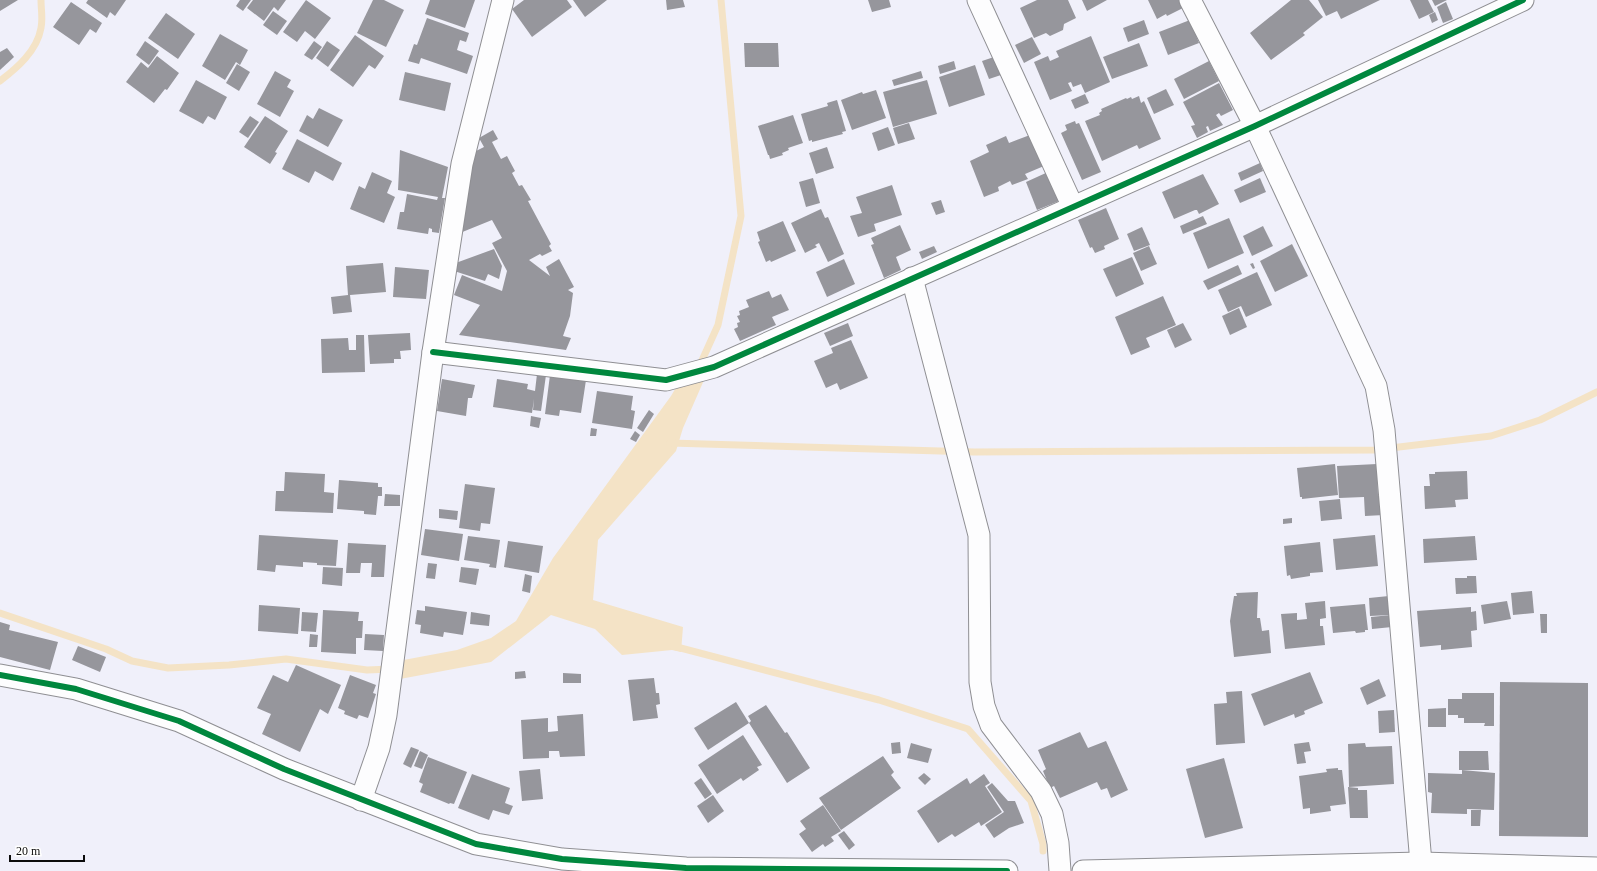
<svg xmlns="http://www.w3.org/2000/svg" width="1597" height="871" viewBox="0 0 1597 871" font-family="'Times New Roman',serif">
<rect width="100%" height="100%" fill="#f0f0fa"/>
<polygon fill="#f4e3c6" points="715,355 683,428 676,451 598,540 593,600 683,627 681,652 672,650 622,655 595,629 551,615 491,662 400,679 382,676 382,664 457,650 491,638 516,621 553,558 671,396 691,362"/>
<g fill="none" stroke-linecap="round" stroke-linejoin="round">
<g stroke="#f4e3c6" stroke-width="7">
<path d="M 0,81 C 17,68 37,51 41,28 C 43,19 41,9 41,0"/>
<polyline points="699,367 718,325 741,216 721,0"/>
<polyline points="670,443 974,452 1374,450 1491,436 1540,420 1597,392"/>
<polyline points="0,613 106,649 132,661 168,668 229,665 286,659 367,670 391,669"/>
<polyline points="673,646 879,700 968,729 1031,801 1043,844 1043,851"/>
</g>
</g>
<g fill="#96969c">
<polygon points="0,0 18,0 0,11"/>
<polygon points="88,0 126,0 115,16 110,12 107,18 86,3"/>
<polygon points="240,0 251,0 243,11 236,6"/>
<polygon points="253,0 286,0 278,11 274,7 264,21 247,8"/>
<polygon points="306,0 331,18 315,39 305,31 297,42 283,32"/>
<polygon points="373,0 384,0 404,10 386,47 357,33"/>
<polygon points="430,0 475,0 465,28 425,14"/>
<polygon points="524,0 567,0 572,7 532,37 512,9"/>
<polygon points="573,0 607,0 585,17"/>
<polygon points="666,0 683,0 685,7 667,10"/>
<polygon points="868,0 889,0 891,7 872,12"/>
<polygon points="1037,0 1068,0 1076,18 1064,24 1063,30 1050,36 1046,33 1034,38 1020,8"/>
<polygon points="1082,0 1107,0 1087,11"/>
<polygon points="1148,0 1179,0 1183,8 1167,16 1166,14 1157,19"/>
<polygon points="1291,0 1309,0 1323,17 1303,33 1305,35 1271,60 1250,33"/>
<polygon points="1318,0 1380,0 1341,19 1337,11 1326,16"/>
<polygon points="1410,0 1428,0 1434,12 1419,19"/>
<polygon points="1432,0 1447,0 1435,6"/>
<polygon points="71,2 102,23 96,33 90,29 79,45 53,27"/>
<polygon points="1446,2 1453,19 1443,23 1437,7"/>
<polygon points="273,11 287,21 277,35 263,25"/>
<polygon points="1435,12 1438,20 1432,23 1429,15"/>
<polygon points="166,13 195,34 178,59 148,38"/>
<polygon points="427,18 469,33 466,42 460,40 457,50 473,56 467,74 421,58 419,64 408,61 414,44 417,45"/>
<polygon points="1144,20 1149,34 1128,42 1123,28"/>
<polygon points="1190,20 1199,43 1168,55 1159,32"/>
<polygon points="220,34 248,50 240,65 236,62 225,80 202,66"/>
<polygon points="355,35 384,56 375,69 369,65 353,87 330,70"/>
<polygon points="1091,36 1110,82 1085,93 1081,84 1073,87 1071,82 1068,83 1072,91 1050,100 1034,62 1048,56 1050,61 1059,57 1056,51"/>
<polygon points="1032,37 1041,54 1024,63 1015,45"/>
<polygon points="145,41 159,51 149,65 136,55"/>
<polygon points="314,41 322,47 312,60 304,55"/>
<polygon points="327,41 340,50 328,67 316,58"/>
<polygon points="744,43 778,43 779,67 745,67"/>
<polygon points="1139,43 1148,66 1112,79 1103,57"/>
<polygon points="7,48 14,57 0,70 0,52"/>
<polygon points="157,56 179,73 167,90 165,89 154,103 126,82 141,62 148,68"/>
<polygon points="997,56 1004,74 989,79 982,61"/>
<polygon points="954,61 956,69 940,74 938,66"/>
<polygon points="1209,61 1219,81 1184,99 1174,79"/>
<polygon points="237,64 250,72 239,91 226,83"/>
<polygon points="975,65 985,95 949,107 939,77"/>
<polygon points="275,71 291,80 287,87 294,91 280,117 257,104"/>
<polygon points="921,71 923,78 894,86 892,80"/>
<polygon points="405,72 451,83 445,111 399,100"/>
<polygon points="196,80 227,97 215,120 208,116 203,124 179,111"/>
<polygon points="927,80 937,114 893,127 883,92"/>
<polygon points="1219,83 1233,110 1221,116 1219,113 1216,115 1223,125 1210,131 1208,126 1206,127 1208,132 1197,138 1191,126 1195,125 1183,102"/>
<polygon points="1166,89 1174,105 1154,114 1147,98"/>
<polygon points="876,90 886,118 852,130 841,100 862,92 863,94"/>
<polygon points="1085,94 1089,103 1075,109 1071,100"/>
<polygon points="1139,96 1141,103 1144,101 1161,139 1139,149 1137,145 1102,161 1085,121 1100,115 1099,113 1102,111 1101,109 1126,98 1127,99 1131,97 1132,99"/>
<polygon points="837,100 846,131 842,132 843,134 812,142 812,140 809,141 801,114 828,106 827,103"/>
<polygon points="319,108 343,120 328,147 299,131 307,115 313,119"/>
<polygon points="793,115 803,143 788,148 789,150 782,153 783,155 770,159 769,155 768,155 758,126"/>
<polygon points="250,116 259,122 248,138 239,132"/>
<polygon points="265,116 288,131 275,152 277,153 270,164 244,147"/>
<polygon points="1075,121 1076,124 1079,123 1101,172 1082,180 1061,133 1067,130 1065,125"/>
<polygon points="909,123 915,139 898,144 893,128"/>
<polygon points="888,127 895,145 878,151 872,133"/>
<polygon points="493,130 498,139 492,142 501,159 507,156 515,171 512,173 519,186 522,185 531,200 528,201 551,244 549,246 552,251 542,256 540,254 529,260 550,276 546,267 559,259 574,287 568,290 573,293 570,316 563,336 571,338 566,350 459,335 480,305 454,295 462,275 502,291 507,271 492,243 502,238 492,220 455,235 472,153 484,147 479,138"/>
<polygon points="1030,135 1044,166 1025,174 1028,179 1012,185 1010,181 998,187 999,191 984,197 970,161 989,152 986,145 1006,136 1009,143"/>
<polygon points="297,139 342,163 333,181 315,171 309,183 282,169"/>
<polygon points="827,147 834,168 816,174 809,153"/>
<polygon points="400,150 448,167 442,198 445,198 439,233 432,232 432,229 429,228 428,234 397,229 400,212 404,212 407,194 437,200 438,197 398,190"/>
<polygon points="1260,163 1263,171 1241,181 1238,173"/>
<polygon points="372,172 392,181 387,193 395,197 384,223 350,209 359,186 365,189"/>
<polygon points="1048,172 1059,201 1037,210 1026,182"/>
<polygon points="1203,174 1219,204 1199,214 1197,210 1195,210 1174,219 1162,192"/>
<polygon points="813,178 820,203 806,207 799,182"/>
<polygon points="1260,178 1266,192 1240,203 1234,190"/>
<polygon points="892,185 902,215 874,224 876,231 858,237 850,216 862,213 856,197"/>
<polygon points="941,200 945,212 936,215 931,203"/>
<polygon points="1106,208 1119,239 1104,246 1105,249 1095,253 1092,247 1090,248 1078,220"/>
<polygon points="821,209 825,218 828,217 844,254 828,262 819,243 815,245 817,247 805,253 791,223"/>
<polygon points="1203,216 1207,224 1183,234 1180,226"/>
<polygon points="1229,218 1244,253 1208,269 1193,233"/>
<polygon points="783,221 796,251 771,262 770,260 766,262 758,242 760,241 757,232"/>
<polygon points="900,225 911,250 896,257 901,270 884,278 871,245 874,244 871,238"/>
<polygon points="1263,226 1273,246 1252,256 1243,236"/>
<polygon points="1142,227 1150,245 1134,251 1127,234"/>
<polygon points="1292,244 1308,276 1275,292 1260,261"/>
<polygon points="934,246 937,252 922,259 919,252"/>
<polygon points="1149,246 1157,264 1141,271 1133,253"/>
<polygon points="494,249 502,266 499,279 488,274 485,281 451,270 453,264"/>
<polygon points="1132,257 1144,284 1116,297 1103,269"/>
<polygon points="844,259 855,284 827,297 816,272"/>
<polygon points="383,263 386,292 350,295 352,312 333,314 331,297 348,295 346,266"/>
<polygon points="1253,263 1255,268 1253,269 1250,264"/>
<polygon points="1238,265 1242,274 1208,290 1203,281"/>
<polygon points="395,267 429,270 426,299 393,297"/>
<polygon points="1257,272 1272,305 1246,317 1241,306 1228,312 1218,290"/>
<polygon points="769,291 772,298 781,294 789,310 772,317 776,325 740,341 734,329 738,327 737,323 740,322 737,316 740,315 739,311 749,307 746,300"/>
<polygon points="1163,296 1176,325 1146,338 1150,347 1131,355 1115,317"/>
<polygon points="1239,308 1247,327 1230,335 1222,316"/>
<polygon points="848,323 853,336 830,346 824,333"/>
<polygon points="1183,323 1192,340 1175,348 1167,330"/>
<polygon points="410,333 411,350 400,351 401,359 394,359 394,363 370,364 368,335"/>
<polygon points="356,335 364,335 365,372 322,373 321,339 348,338 349,350 356,350"/>
<polygon points="851,340 868,378 840,390 837,383 826,388 814,361 833,353 831,348"/>
<polygon points="537,374 546,375 541,411 533,410 534,399 532,413 493,407 497,379 528,384 527,389 535,391"/>
<polygon points="550,375 586,380 581,413 560,410 559,416 545,414"/>
<polygon points="442,379 475,385 472,398 468,398 466,416 437,411"/>
<polygon points="597,391 633,396 631,410 635,411 632,429 592,423"/>
<polygon points="649,410 654,414 643,432 637,428"/>
<polygon points="531,416 541,418 539,428 530,426"/>
<polygon points="591,428 597,429 596,436 590,436"/>
<polygon points="635,431 640,435 636,442 630,439"/>
<polygon points="1335,464 1338,495 1302,499 1302,497 1300,497 1297,468"/>
<polygon points="1377,464 1378,496 1382,496 1384,515 1365,516 1364,497 1339,498 1337,466"/>
<polygon points="1467,471 1468,499 1455,500 1456,507 1425,509 1424,486 1430,486 1429,474 1435,474 1435,472"/>
<polygon points="285,472 325,474 324,492 334,493 333,513 275,511 276,491 284,491"/>
<polygon points="339,480 378,483 378,487 382,487 382,496 378,496 376,515 364,514 364,511 337,509"/>
<polygon points="465,484 495,488 490,524 481,523 480,531 459,528"/>
<polygon points="385,494 400,495 400,506 384,506"/>
<polygon points="1340,499 1342,519 1321,521 1319,501"/>
<polygon points="439,509 458,511 457,520 439,518"/>
<polygon points="1292,518 1292,523 1283,524 1283,519"/>
<polygon points="425,529 463,534 459,561 421,555"/>
<polygon points="259,535 338,540 336,566 317,565 317,563 303,562 303,567 276,565 275,572 257,570"/>
<polygon points="1375,535 1378,566 1336,570 1333,539"/>
<polygon points="468,536 500,540 496,568 489,567 490,564 464,560"/>
<polygon points="1475,536 1477,560 1424,563 1423,539"/>
<polygon points="508,541 543,546 539,573 504,567"/>
<polygon points="1320,542 1323,572 1310,573 1310,576 1291,579 1290,575 1287,576 1284,546"/>
<polygon points="348,543 386,545 384,577 371,577 372,563 361,563 360,573 346,573"/>
<polygon points="428,563 437,564 435,579 426,578"/>
<polygon points="323,567 343,568 342,586 322,584"/>
<polygon points="461,567 479,569 476,585 459,582"/>
<polygon points="525,574 532,576 530,593 522,591"/>
<polygon points="1467,576 1476,576 1477,593 1456,594 1455,578 1467,578"/>
<polygon points="1532,591 1534,613 1513,615 1511,593"/>
<polygon points="1258,592 1257,618 1260,618 1262,631 1269,630 1271,653 1234,657 1230,621 1234,596 1237,596 1236,593"/>
<polygon points="1389,596 1391,615 1370,616 1369,598"/>
<polygon points="1325,601 1326,618 1320,619 1320,626 1323,626 1325,645 1285,649 1281,614 1297,613 1297,620 1307,619 1305,603"/>
<polygon points="1507,601 1511,619 1484,624 1481,605"/>
<polygon points="1365,604 1368,630 1365,630 1365,632 1356,633 1355,631 1333,633 1330,607"/>
<polygon points="259,605 300,608 298,634 258,631"/>
<polygon points="425,606 467,612 463,635 444,632 443,637 420,633 421,625 415,624 417,610 425,611"/>
<polygon points="1471,607 1471,612 1476,611 1477,630 1471,631 1472,647 1441,650 1441,645 1420,647 1417,611"/>
<polygon points="323,610 359,612 358,621 363,621 362,638 356,638 356,654 321,652"/>
<polygon points="302,612 318,613 316,632 301,631"/>
<polygon points="471,612 490,615 489,626 470,624"/>
<polygon points="1540,614 1547,614 1547,633 1541,633"/>
<polygon points="1391,615 1392,627 1372,629 1371,617"/>
<polygon points="0,622 10,625 9,630 58,642 50,670 0,657"/>
<polygon points="310,634 318,635 317,647 309,647"/>
<polygon points="365,634 384,635 383,651 364,650"/>
<polygon points="78,646 106,657 100,672 72,660"/>
<polygon points="296,665 341,685 328,714 320,709 300,752 262,734 271,714 257,708 273,675 288,682"/>
<polygon points="525,671 526,678 515,679 515,672"/>
<polygon points="1310,672 1323,703 1304,711 1305,714 1295,718 1294,714 1264,726 1251,694"/>
<polygon points="563,673 581,674 581,683 563,683"/>
<polygon points="350,675 376,685 373,693 376,694 368,718 359,715 357,719 344,714 345,711 338,708"/>
<polygon points="654,678 656,693 659,693 660,704 656,705 658,718 633,721 628,680"/>
<polygon points="1379,679 1386,696 1367,705 1360,688"/>
<polygon points="1500,682 1588,683 1588,837 1499,836"/>
<polygon points="1242,691 1245,743 1216,745 1214,704 1227,703 1226,692"/>
<polygon points="1462,693 1494,693 1494,726 1484,726 1485,723 1464,723 1464,718 1458,718 1458,715 1448,715 1448,699 1462,699"/>
<polygon points="736,702 749,723 708,750 694,728"/>
<polygon points="766,705 785,733 787,732 810,768 787,783 749,723 751,721 748,716"/>
<polygon points="1446,708 1446,727 1428,727 1428,709"/>
<polygon points="1394,710 1395,732 1379,733 1378,711"/>
<polygon points="583,714 585,756 560,757 559,751 549,751 549,758 523,759 521,720 548,718 548,732 558,731 557,716"/>
<polygon points="1080,732 1088,748 1106,741 1128,790 1111,798 1107,788 1101,790 1097,782 1060,798 1054,786 1050,788 1043,771 1046,769 1038,750"/>
<polygon points="743,735 762,765 757,767 759,770 743,781 741,778 717,794 698,765"/>
<polygon points="900,742 901,753 892,754 891,743"/>
<polygon points="1309,742 1311,751 1304,752 1306,763 1297,764 1294,744"/>
<polygon points="911,743 932,749 928,763 907,758"/>
<polygon points="1365,743 1366,747 1392,746 1394,784 1349,787 1348,744"/>
<polygon points="411,747 419,750 411,768 403,764"/>
<polygon points="420,751 428,755 422,769 414,766"/>
<polygon points="1459,751 1488,751 1489,770 1459,770"/>
<polygon points="883,756 894,772 891,775 901,788 841,830 819,798"/>
<polygon points="428,757 467,772 454,804 450,803 449,804 420,792 423,784 419,782"/>
<polygon points="1224,758 1243,828 1205,838 1186,769"/>
<polygon points="1338,768 1338,770 1342,770 1346,804 1330,806 1331,811 1310,814 1310,808 1303,809 1299,776 1327,772 1326,769"/>
<polygon points="540,769 543,799 522,801 519,771"/>
<polygon points="1462,770 1495,773 1494,810 1467,809 1467,814 1431,813 1432,793 1428,792 1428,773 1462,774"/>
<polygon points="924,773 931,779 925,785 918,778"/>
<polygon points="472,774 510,788 505,803 513,806 509,815 493,810 489,820 458,808"/>
<polygon points="984,774 990,783 985,786 1002,812 981,826 979,822 955,837 952,834 938,843 917,811 967,778 970,784"/>
<polygon points="701,778 712,794 705,799 694,783"/>
<polygon points="992,783 1008,801 1015,801 1024,823 1009,828 994,838 985,825 1004,812 987,787"/>
<polygon points="1348,787 1358,788 1358,790 1367,790 1368,818 1350,818"/>
<polygon points="713,795 724,811 708,823 697,806"/>
<polygon points="823,805 841,831 831,837 834,841 825,847 823,844 812,852 799,834 806,829 800,821"/>
<polygon points="1471,810 1481,810 1480,826 1471,826"/>
<polygon points="844,831 855,845 849,850 838,835"/>
</g>
<g fill="none" stroke-linecap="round" stroke-linejoin="round">
<defs>
<g id="street">
<polyline points="978,0 1073,207"/>
<polyline points="1190,0 1255,126 1376,386 1384,430 1421,863"/>
<polyline points="912,278 979,535 980,682 984,706 991,725 1041,791 1052,814 1058,843 1060,871"/>
<polyline points="433,352 666,380 714,367 1255,126 1523,0"/>
<polyline points="0,675 76,689 179,721 284,769 476,844 562,859 686,868 1007,871"/>
<polyline points="361,800 379,748 386,715 433,352 462,164 503,0"/>
<polyline points="1083,871 1421,863 1597,868"/>
</g>
</defs>
<use href="#street" stroke="#8f8f93" stroke-width="23"/>
<use href="#street" stroke="#fdfdfe" stroke-width="21"/>
<defs>
<g id="cycleway">
<polyline points="433,352 666,380 714,367 1255,126 1523,0"/>
<polyline points="0,675 76,689 179,721 284,769 476,844 562,859 686,868 1007,871"/>
</g>
</defs>
<use href="#cycleway" stroke="#fff" stroke-width="8"/>
<use href="#cycleway" stroke="#00873e" stroke-width="6"/>
</g>
<path d="M10 855v6h74v-6" fill="none" stroke="#0c0c0c" stroke-width="2"/>
<text x="16" y="855" font-size="12" fill="#0c0c0c" stroke="#ffffff" stroke-width="3" paint-order="stroke">20 m</text>
</svg>
